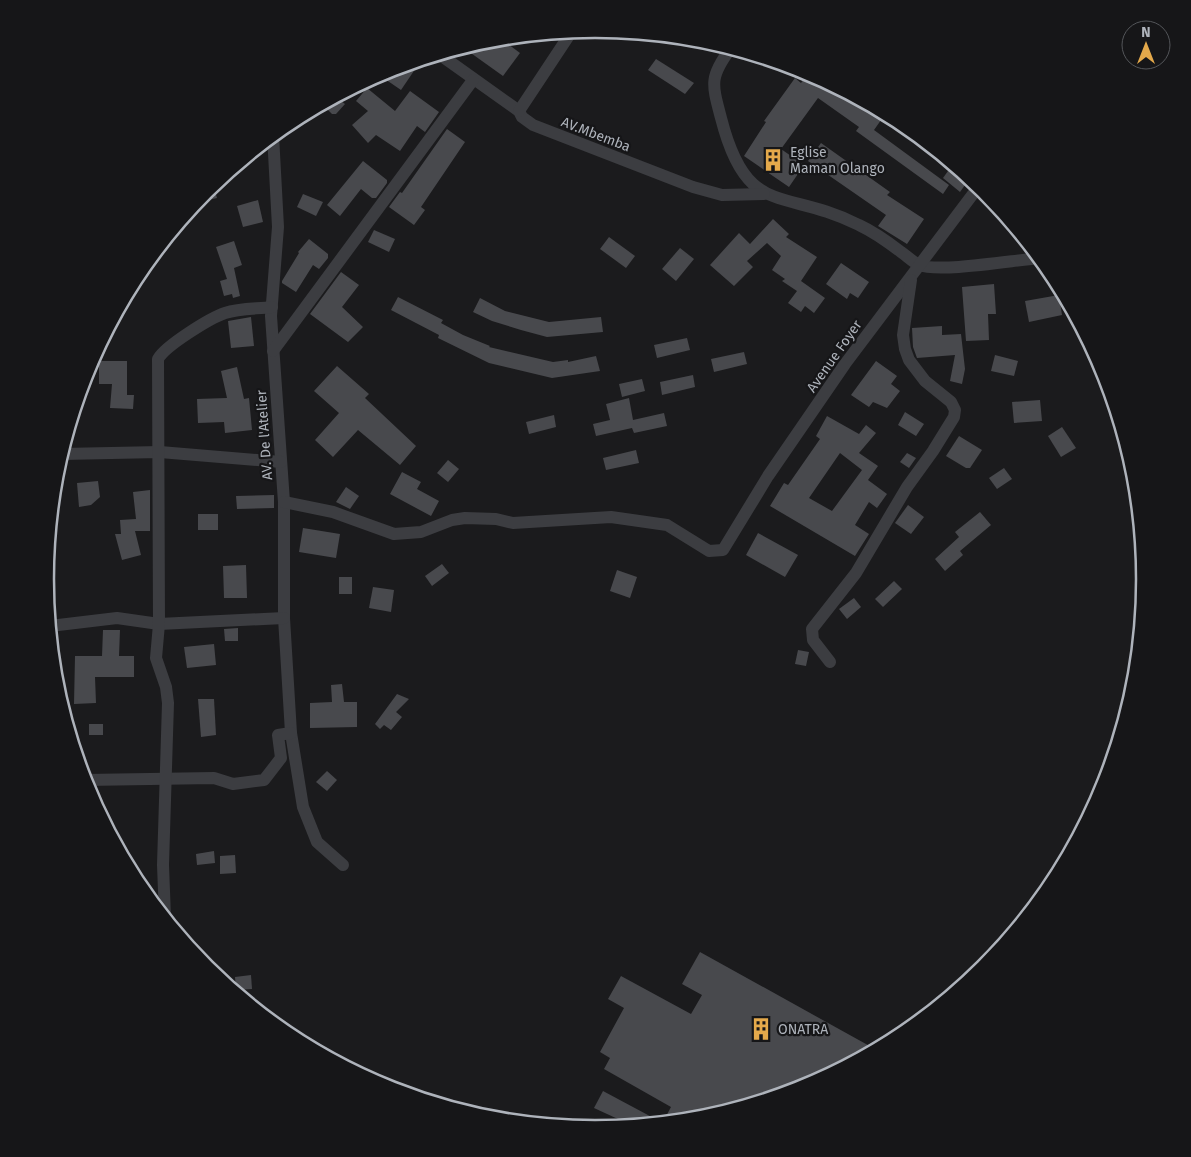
<svg xmlns="http://www.w3.org/2000/svg" width="1191" height="1157" viewBox="0 0 1191 1157" font-family="'Fira Sans',sans-serif">
<rect width="100%" height="100%" fill="#1b1b1d"/>
<g fill="#48494d" fill-rule="evenodd">
<polygon points="500,38 520,53 503,76 468,51 474,44"/>
<polygon points="422,59 401,90 382,77 387,70"/>
<polygon points="656,59 694,83 685,94 648,70"/>
<polygon points="809,72 886,113 874,130 949,185 943,194 856,131 859,127 818,98 781,149 804,165 789,187 744,156 766,122 764,121 795,78 801,83"/>
<polygon points="367,88 395,111 410,91 439,112 425,132 417,126 400,151 376,135 368,143 352,125 368,111 356,101"/>
<polygon points="336,97 345,104 336,114 332,114 322,104"/>
<polygon points="447,129 465,142 421,207 425,210 414,225 389,207 400,192 402,193"/>
<polygon points="821,143 890,192 887,195 924,219 907,244 878,226 886,215 808,161"/>
<polygon points="363,161 387,180 387,183 376,198 372,198 361,189 340,216 327,205"/>
<polygon points="953,164 970,178 960,192 943,178"/>
<polygon points="213,184 217,198 196,203 207,190"/>
<polygon points="303,194 323,202 316,216 297,207"/>
<polygon points="258,200 263,222 243,227 237,206"/>
<polygon points="773,219 789,234 786,237 817,257 801,281 825,298 814,313 805,306 801,312 788,303 797,291 782,281 785,279 772,270 781,256 767,243 747,261 753,267 734,286 710,265 739,233 750,244"/>
<polygon points="374,230 395,239 389,252 368,242"/>
<polygon points="609,237 635,256 626,268 600,249"/>
<polygon points="309,239 328,254 328,258 319,269 313,265 296,292 282,283 282,281 299,253 298,252"/>
<polygon points="234,241 242,265 234,268 240,296 233,298 232,294 224,296 220,281 227,279 216,247"/>
<polygon points="680,248 694,259 676,281 662,269"/>
<polygon points="841,263 869,282 858,298 850,293 847,299 826,284"/>
<polygon points="341,272 359,285 342,307 363,327 348,342 310,314"/>
<polygon points="994,284 996,314 988,314 989,340 966,341 962,287"/>
<polygon points="1059,295 1062,315 1029,322 1025,301"/>
<polygon points="398,297 443,320 441,323 463,335 490,346 489,347 553,362 568,360 568,362 596,356 600,371 552,378 489,363 438,338 439,335 391,310"/>
<polygon points="480,298 505,311 549,322 601,317 603,332 547,337 521,330 492,321 473,312"/>
<polygon points="251,317 254,346 231,348 228,321"/>
<polygon points="942,326 942,335 961,334 965,369 962,384 950,381 955,355 917,358 913,347 912,328"/>
<polygon points="687,338 690,350 657,358 654,345"/>
<polygon points="744,352 747,364 714,372 711,359"/>
<polygon points="995,355 1018,361 1014,376 991,371"/>
<polygon points="99,361 127,361 127,395 134,395 133,409 110,408 112,384 99,384"/>
<polygon points="876,361 897,376 891,384 900,391 887,408 873,402 869,407 851,395"/>
<polygon points="337,366 369,394 365,398 416,446 400,465 358,430 333,457 315,440 339,413 314,391"/>
<polygon points="237,367 244,399 249,398 252,430 225,433 224,422 198,423 197,399 227,398 221,371"/>
<polygon points="693,375 695,387 662,395 660,382"/>
<polygon points="642,379 645,391 622,397 619,384"/>
<polygon points="629,398 633,420 664,413 667,426 634,433 632,428 596,436 593,424 610,420 606,404"/>
<polygon points="1040,400 1042,421 1014,423 1012,402"/>
<polygon points="905,412 924,424 916,436 898,425"/>
<polygon points="554,415 556,427 529,434 526,422"/>
<path d="M 827,416 L 859,434 L 866,425 L 876,433 L 859,453 L 878,466 L 868,480 L 887,494 L 877,508 L 869,502 L 855,525 L 869,534 L 855,556 L 770,506 L 784,483 L 788,485 L 820,439 L 816,436 ZM 840,453 L 862,470 L 832,511 L 809,498 Z"/>
<polygon points="1062,427 1076,448 1061,457 1048,436"/>
<polygon points="959,436 982,450 970,468 966,468 946,456"/>
<polygon points="636,450 639,463 606,470 603,458"/>
<polygon points="907,453 916,458 909,468 900,462"/>
<polygon points="448,460 459,469 448,482 437,473"/>
<polygon points="1004,468 1012,479 997,489 989,478"/>
<polygon points="402,472 421,482 417,489 439,501 431,516 390,494"/>
<polygon points="98,481 100,497 91,505 79,507 77,483"/>
<polygon points="346,487 359,496 350,509 336,502"/>
<polygon points="150,490 150,531 135,531 141,555 122,560 115,534 121,534 120,520 136,519 133,492"/>
<polygon points="274,495 274,508 237,509 236,496"/>
<polygon points="908,505 924,517 911,534 895,523"/>
<polygon points="980,512 991,525 960,551 963,555 945,571 935,559 959,537 955,532"/>
<rect x="198" y="514" width="20" height="16"/>
<polygon points="303,528 340,534 336,558 299,552"/>
<polygon points="758,533 798,555 785,577 746,555"/>
<polygon points="442,564 449,573 432,586 425,576"/>
<polygon points="246,565 247,598 224,598 223,566"/>
<polygon points="617,570 637,577 630,598 610,591"/>
<rect x="339" y="577" width="13" height="17"/>
<polygon points="894,581 902,589 883,607 875,599"/>
<polygon points="373,587 394,590 391,612 369,608"/>
<polygon points="854,598 861,607 847,619 839,609"/>
<polygon points="238,628 238,641 225,641 224,629"/>
<polygon points="103,630 120,630 119,656 134,656 134,677 95,677 96,703 74,704 75,656 102,656"/>
<polygon points="214,644 216,665 187,668 184,647"/>
<polygon points="798,650 809,652 806,666 795,664"/>
<polygon points="342,684 344,702 357,702 357,727 310,728 310,703 332,702 331,685"/>
<polygon points="397,694 409,699 396,712 402,717 391,730 384,725 380,729 375,724"/>
<polygon points="198,699 214,699 216,735 201,737"/>
<rect x="89" y="724" width="14" height="11"/>
<polygon points="327,771 337,780 327,791 316,782"/>
<polygon points="214,851 215,863 197,865 196,854"/>
<polygon points="235,855 236,873 220,874 220,856"/>
<polygon points="700,952 875,1049 806,1087 702,1118 663,1122 671,1107 604,1069 610,1058 600,1052 624,1008 608,999 621,976 691,1014 702,995 682,984"/>
<polygon points="251,975 252,989 236,990 235,977"/>
<polygon points="603,1091 661,1122 631,1125 594,1108"/>
</g>
<g fill="none" stroke-linecap="round" stroke-linejoin="round">
<g stroke="#3c3d41" stroke-width="12">
<path d="M 731,48 C 709,77 712,84 721,118 C 747,220 784,187 859,225 C 874,232 888,242 901,252 C 907,256 913,262 919,265 C 940,273 1014,260 1041,258"/>
<polyline points="439,54 519,111 522,117 533,125 693,187 722,195 764,194"/>
<polyline points="519,111 572,31"/>
<polyline points="273,135 278,227 271,316 284,502 284,618 291,733 303,807 317,842 343,865"/>
<polyline points="273,351 473,80"/>
<polyline points="62,454 160,452 281,462"/>
<polyline points="284,502 333,512 394,534 421,532 452,520 465,518 496,519 513,523 611,517 667,525 709,551 723,550 768,476 845,364 979,186"/>
<polyline points="50,626 117,618 159,624 284,618"/>
<polyline points="830,662 813,640 812,629 856,573 907,487 933,451 954,417 955,410 951,402 925,381 909,360 905,349 903,335 911,280"/>
<polyline points="85,780 214,778 233,784 264,780 281,758 278,735 291,733"/>
<path d="M 165,917 L 163,865 L 168,703 L 166,687 L 156,658 L 159,624 L 158,359 C 165,346 210,318 225,313 C 240,308 257,309 272,307"/>
</g>
</g>
<defs>
<symbol id="building-bare" viewBox="-9 -9 18 18"><path d="M-4-6H4V6H1V3H-1V6H-4ZM-2.5-4.3h1.7v1.8h-1.7ZM.8-4.3h1.7v1.8H.8ZM-2.5-1h1.7V.8h-1.7ZM.8-1h1.7V.8H.8Z" fill="#e4a94b" stroke="#161618" stroke-width="2.5" paint-order="stroke"/></symbol>
</defs>
<g fill-rule="evenodd">
<use href="#building-bare" x="757" y="144" width="32" height="32"/>
<use href="#building-bare" x="745" y="1013" width="32" height="32"/>
</g>
<g text-anchor="middle" stroke-width="4.5" stroke-linejoin="round" paint-order="stroke">
<g font-size="14" fill="#aeb3bb" stroke="#161618">
<text transform="translate(596 134) rotate(21)" y="5">AV.Mbemba</text>
<text transform="translate(834 356) rotate(-55)" y="5">Avenue Foyer</text>
<text transform="translate(264 435) rotate(-94)" y="5">AV. De l'Atelier</text>
</g>
<g font-size="14" fill="#aeb3bb" stroke="#161618" text-anchor="start">
<text x="790" y="157">Eglise<tspan x="790" dy="16">Maman Olango</tspan></text>
<text x="778" y="1034">ONATRA</text>
</g>
</g>
<path d="M0 0H1191V1157H0ZM54 579a541 541 0 1 1 1082 0a541 541 0 1 1-1082 0Z" fill="#161618" fill-rule="evenodd"/>
<path fill="none" stroke="#aeb3bb" stroke-width="2.5" d="M54 579a541 541 0 1 1 1082 0a541 541 0 1 1-1082 0Z"/>
<g transform="translate(1146 45)"><circle r="24" fill="#161618" stroke="#535559"/>
<path d="M0-4L9 19L0 12L-9 19Z" fill="#e4a94b"/>
<text y="-8" font-size="14" font-weight="bold" text-anchor="middle" fill="#aeb3bb">N</text>
</g>
</svg>
